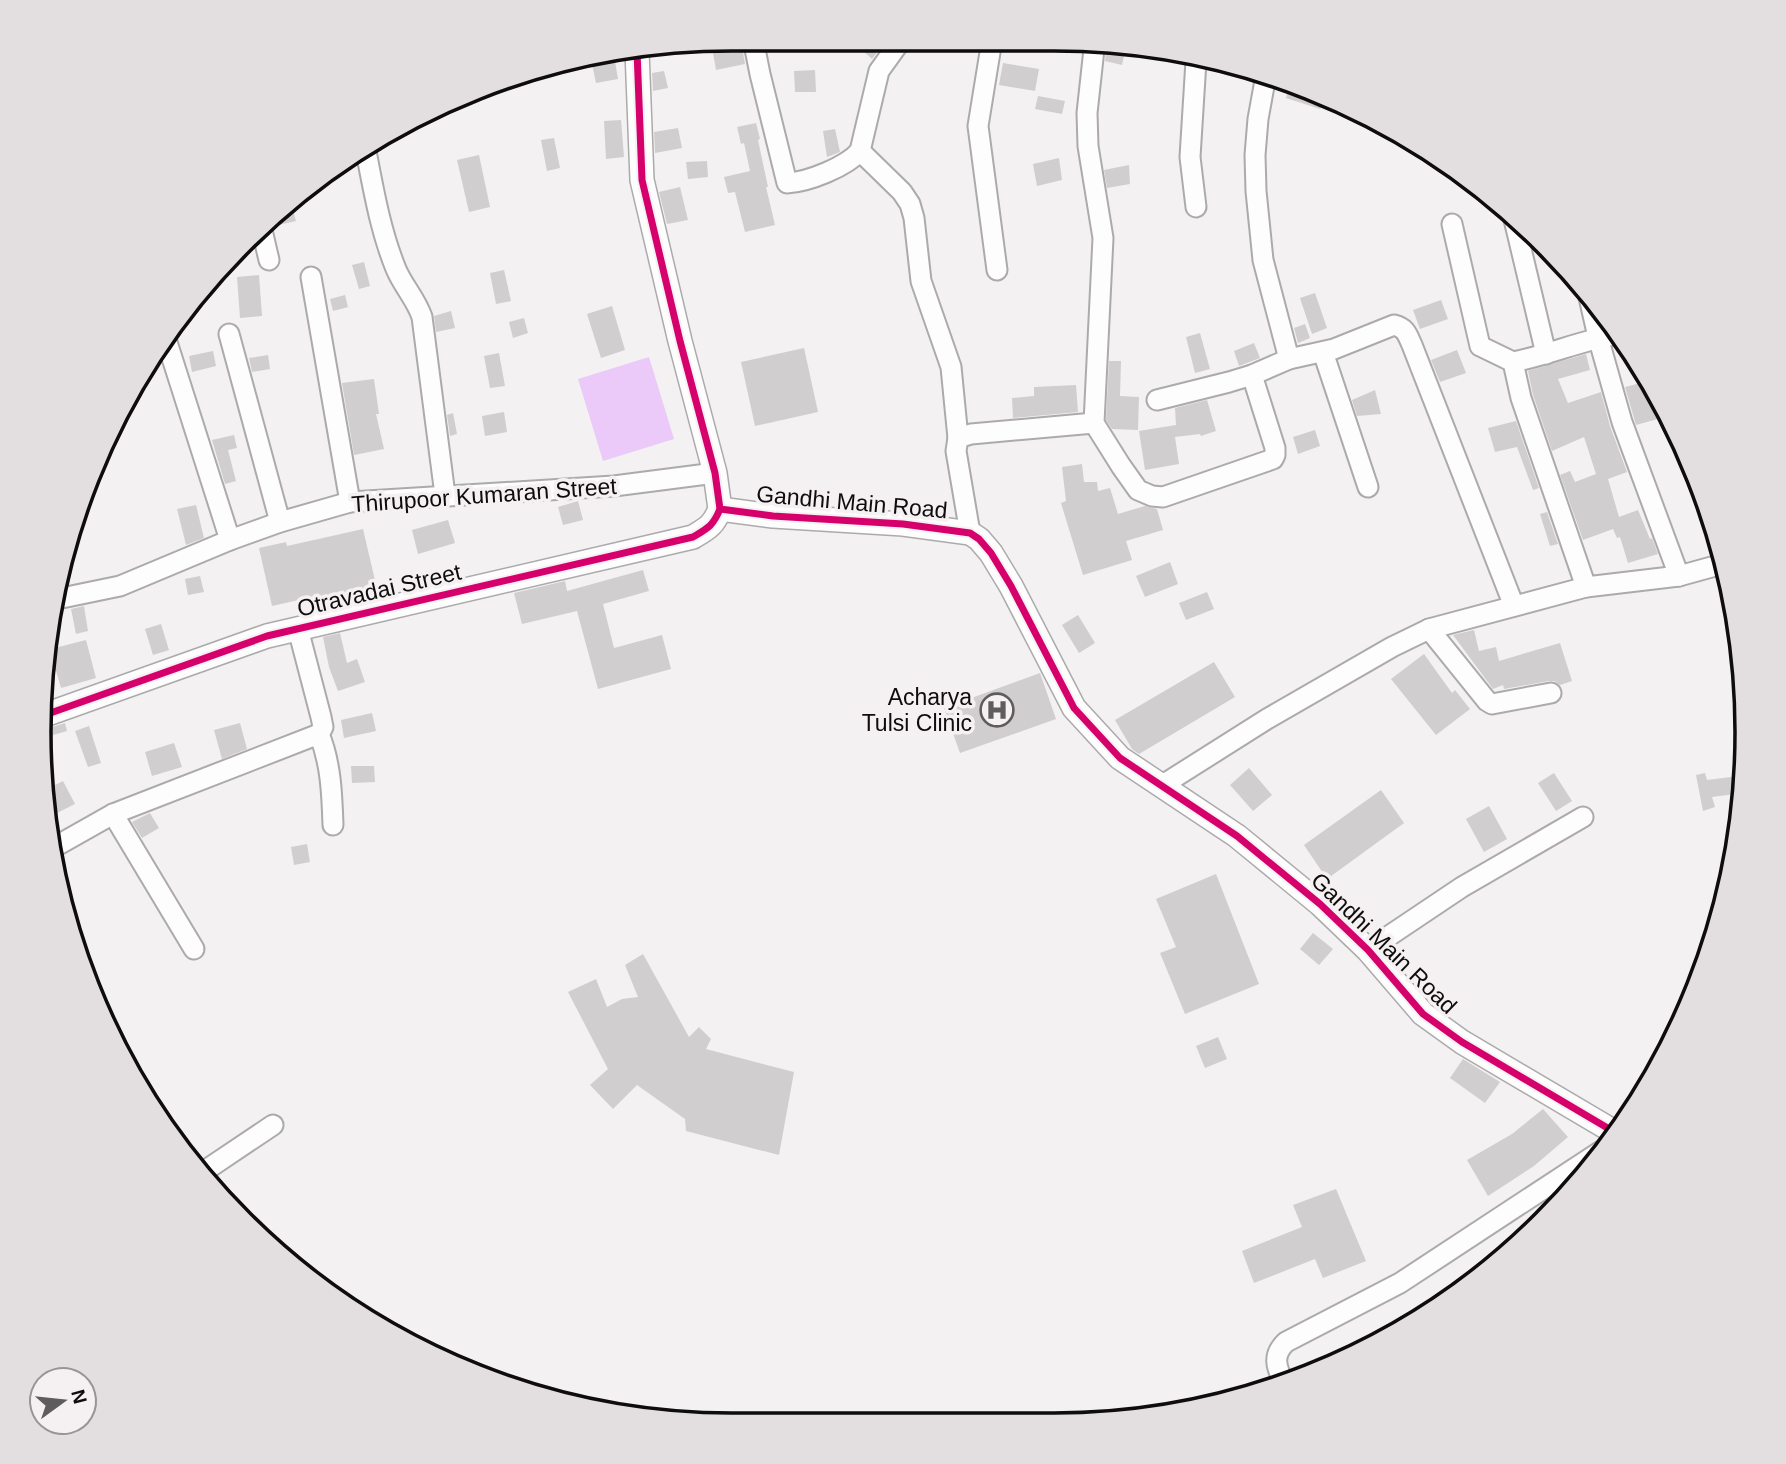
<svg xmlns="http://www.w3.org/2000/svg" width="1786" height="1464" viewBox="0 0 1786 1464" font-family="Helvetica,sans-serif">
<rect width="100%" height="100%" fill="#f4f1f2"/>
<polygon fill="#ebc9f8" points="649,357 674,439 603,461 578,379"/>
<g fill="#d1cecf">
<polygon points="871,39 887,39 872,59 861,49"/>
<polygon points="1107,42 1126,46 1122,65 1105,61"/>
<polygon points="742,47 745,64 716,70 713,53"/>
<polygon points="615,61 618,79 596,83 592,64"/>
<polygon points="1003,63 1039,69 1035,91 999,85"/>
<polygon points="815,70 816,92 795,92 794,71"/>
<polygon points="664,71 668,88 653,91 652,73"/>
<polygon points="1290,82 1326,95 1320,109 1286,98"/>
<polygon points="1038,96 1065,101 1062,114 1035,109"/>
<polygon points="621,120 624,157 606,159 604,121"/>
<polygon points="756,123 760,139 758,140 768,187 766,187 775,225 745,232 735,192 728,193 724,177 750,171 744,143 741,144 737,127"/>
<polygon points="678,128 682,148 655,153 654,132"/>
<polygon points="835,129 840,152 827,157 823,131"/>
<polygon points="554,138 560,168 547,171 541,140"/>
<polygon points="479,155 490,207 469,212 457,160"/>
<polygon points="1059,158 1062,180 1037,186 1033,164"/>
<polygon points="707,161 708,177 688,179 686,162"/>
<polygon points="1129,165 1130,184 1107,188 1104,170"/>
<polygon points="680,187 688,220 667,224 659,192"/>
<polygon points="290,200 296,221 274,226 269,217 274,211"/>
<polygon points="364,262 370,286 359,289 352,265"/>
<polygon points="504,270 511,301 496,304 490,273"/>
<polygon points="259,275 262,316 240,318 237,277"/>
<polygon points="1315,293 1327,328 1312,334 1300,298"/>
<polygon points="345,295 348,307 333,311 330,299"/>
<polygon points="1441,300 1448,319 1420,329 1413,310"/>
<polygon points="612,306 625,350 601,358 587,314"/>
<polygon points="451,311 455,328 436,332 434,316"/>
<polygon points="524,318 528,333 513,338 509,322"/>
<polygon points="1305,324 1310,338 1298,343 1294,328"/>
<polygon points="1200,333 1210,369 1195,373 1186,337"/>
<polygon points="1254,343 1260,358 1239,366 1234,351"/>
<polygon points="804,348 818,412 755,426 741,362"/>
<polygon points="1457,350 1466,373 1440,382 1431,360"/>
<polygon points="213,351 216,366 192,372 189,356"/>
<polygon points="499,353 505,386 490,388 484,356"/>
<polygon points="1586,354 1590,370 1558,379 1568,403 1601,392 1610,426 1627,472 1608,479 1619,517 1638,510 1650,539 1652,538 1658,554 1628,563 1620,537 1617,538 1613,529 1583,540 1560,475 1570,471 1575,482 1596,474 1584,437 1552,451 1533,395 1528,371"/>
<polygon points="268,355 270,369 252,372 249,358"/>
<polygon points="1109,361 1121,361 1120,396 1139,397 1138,430 1112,429 1106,420"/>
<polygon points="374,379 379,414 376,414 384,449 354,455 342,383"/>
<polygon points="1648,381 1661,402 1665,417 1636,425 1625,387"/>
<polygon points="1076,385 1078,412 1013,418 1012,398 1034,396 1034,387"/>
<polygon points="1375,390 1381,414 1357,416 1352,400"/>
<polygon points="1207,400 1216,431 1201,436 1200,434 1175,437 1179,464 1145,470 1139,431 1176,425 1175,408"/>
<polygon points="504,412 507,432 485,436 482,416"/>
<polygon points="453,413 457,434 450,436 447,415"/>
<polygon points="1516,421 1539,488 1533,490 1517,447 1495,452 1488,428"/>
<polygon points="1315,430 1320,446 1298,454 1293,437"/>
<polygon points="234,435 237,448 228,450 236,481 225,484 212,440"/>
<polygon points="1082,464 1084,482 1097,482 1098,491 1110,488 1118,514 1145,506 1157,509 1163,530 1126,541 1132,560 1083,575 1061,503 1066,501 1062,467"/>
<polygon points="578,501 583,520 563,525 558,507"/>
<polygon points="196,505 204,538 186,545 177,509"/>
<polygon points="1547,512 1558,544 1550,546 1540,514"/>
<polygon points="448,520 455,543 418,554 412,530"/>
<polygon points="363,529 377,589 322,601 321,595 272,606 259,548 286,542 287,546"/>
<polygon points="1170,562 1178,584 1145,597 1136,576"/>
<polygon points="643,570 649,591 603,604 614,648 662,635 671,669 598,689 577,611 522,624 514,593 565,581 567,591"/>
<polygon points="200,576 204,592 188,595 185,579"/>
<polygon points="1207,592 1214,609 1186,620 1179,603"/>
<polygon points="84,606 88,631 76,634 71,609"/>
<polygon points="1078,615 1095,643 1079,653 1062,625"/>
<polygon points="161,624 169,650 153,655 145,629"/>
<polygon points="1474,630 1479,651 1496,647 1499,661 1560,643 1572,681 1560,685 1554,681 1549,681 1504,689 1503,685 1493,689 1453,635"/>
<polygon points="340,633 347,663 357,659 365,682 338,691 329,667 323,637"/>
<polygon points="86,640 96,678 61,688 56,671 42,674 47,650"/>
<polygon points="1424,654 1452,693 1455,690 1470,709 1436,735 1391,679"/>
<polygon points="1214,662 1235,697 1139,754 1132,749 1115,720"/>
<polygon points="1040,673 1056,719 960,753 944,708"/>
<polygon points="372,713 376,731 344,738 341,720"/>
<polygon points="65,723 67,731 46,737 43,730"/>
<polygon points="240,723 247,749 222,759 214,730"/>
<polygon points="89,726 101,763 88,767 75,731"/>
<polygon points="174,743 182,767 152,776 145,752"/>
<polygon points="351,766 374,766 375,782 352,783"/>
<polygon points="1249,768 1272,795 1253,811 1230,785"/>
<polygon points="1554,773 1572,801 1556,811 1538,783"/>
<polygon points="1705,773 1707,780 1739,776 1742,793 1712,797 1715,807 1703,811 1696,775"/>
<polygon points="63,781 75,804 57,813 47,789"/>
<polygon points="1381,790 1404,823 1327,879 1304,845"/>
<polygon points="1489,806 1507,839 1484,852 1466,819"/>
<polygon points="150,813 159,828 142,838 132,822"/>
<polygon points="307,844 310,862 294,865 291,847"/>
<polygon points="1216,874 1259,984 1185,1014 1160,953 1176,947 1156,899"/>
<polygon points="1313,933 1333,949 1319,965 1300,949"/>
<polygon points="643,954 689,1037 699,1027 711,1039 706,1049 794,1072 779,1155 686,1131 685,1119 637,1085 613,1109 590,1085 608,1069 568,992 596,979 607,1007 622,999 638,997 625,965"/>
<polygon points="1218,1037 1227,1059 1205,1068 1196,1046"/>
<polygon points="1463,1059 1500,1082 1485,1103 1450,1078"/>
<polygon points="1543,1109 1568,1137 1534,1166 1488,1196 1467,1160 1512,1134"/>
<polygon points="1336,1189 1366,1261 1323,1278 1315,1259 1254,1283 1242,1251 1302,1227 1293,1205"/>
</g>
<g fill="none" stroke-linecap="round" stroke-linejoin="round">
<defs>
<g id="minor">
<path d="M 753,39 L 760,74 L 787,183 C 808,182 846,167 860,151 L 879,71 L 902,39"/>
<polyline points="992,40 978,126 997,270"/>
<polyline points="1095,40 1087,113 1088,146 1103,238 1094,423 1121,466 1138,490 1152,496 1163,497 1273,459 1275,455 1275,448 1252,375"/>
<polyline points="1194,53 1196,61 1190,157 1196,207"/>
<path d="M 365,146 C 373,187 380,230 396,269 C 403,286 416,299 422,317 L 445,495"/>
<polyline points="860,151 902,192 910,204 914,218 921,281 951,367 958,438"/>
<polyline points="1512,211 1546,354"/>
<polyline points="1452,224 1480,346 1513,362"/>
<polyline points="261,226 269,260"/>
<polyline points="311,277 350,502"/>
<polyline points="1588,293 1598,337 1622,422 1679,576"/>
<polyline points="229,334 280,522"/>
<polyline points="165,336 230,540"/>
<polyline points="1323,352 1368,487"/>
<path d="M 1289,359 L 1334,349 L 1394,325 C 1406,328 1407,334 1412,345 L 1514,606"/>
<polyline points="1157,400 1229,382 1252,375 1289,359 1263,260 1256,191 1255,155 1258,119 1266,75"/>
<polyline points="970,533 956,451 958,438 971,434 1094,423"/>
<path d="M 1586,587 L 1521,398 L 1513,362 C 1549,355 1582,340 1619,334"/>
<polyline points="57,599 120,586 230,540 280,522 350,502 614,486 715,473"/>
<polyline points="1429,629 1487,701 1492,704 1551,693"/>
<path d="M 319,734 C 331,763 332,795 333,825"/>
<polyline points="1161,786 1267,719 1392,647 1429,629 1586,587 1679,576 1726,563"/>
<polyline points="113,814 194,949"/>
<polyline points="51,849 113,814 319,734 323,727 321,717 298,629"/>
<polyline points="1368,950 1462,887 1583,817"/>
<polyline points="200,1174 273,1125"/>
<path d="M 1284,1383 C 1276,1367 1272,1355 1286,1342 L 1400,1283 L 1604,1149"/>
</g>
<g id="tertiary">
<polyline points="637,51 642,180 680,341 715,473 720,509 773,516 903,524 970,533 979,539 991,553 1011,586 1074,708 1120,758 1237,836 1320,904 1368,950 1423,1014 1462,1042 1616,1133"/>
<path d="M 42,716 L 267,636 L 693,537 C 708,528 713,526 720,509"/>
</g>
</defs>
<use href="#minor" stroke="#acaaaa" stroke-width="23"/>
<use href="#tertiary" stroke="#acaaaa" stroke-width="26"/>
<use href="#minor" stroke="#fdfdfd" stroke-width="19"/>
<use href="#tertiary" stroke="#fdfdfd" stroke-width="23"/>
<defs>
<g id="cycleway">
<polyline points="637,51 642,180 680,341 715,473 720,509 773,516 903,524 970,533 979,539 991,553 1011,586 1074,708 1120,758 1237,836 1320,904 1368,950 1423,1014 1462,1042 1616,1133"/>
<path d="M 42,716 L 267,636 L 693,537 C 708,528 713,526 720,509"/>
</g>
</defs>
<use href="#cycleway" stroke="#f5f0f1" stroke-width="11"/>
<use href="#cycleway" stroke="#d6006c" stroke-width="7"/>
</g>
<defs>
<symbol id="hospital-ring" viewBox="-11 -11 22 22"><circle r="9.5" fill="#f5f0f1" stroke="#5e5c5c" stroke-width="1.5"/><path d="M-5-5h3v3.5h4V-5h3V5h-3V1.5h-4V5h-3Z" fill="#5e5c5c"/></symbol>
</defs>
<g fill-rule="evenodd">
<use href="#hospital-ring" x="978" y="691" width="38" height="38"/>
</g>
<g text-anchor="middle" stroke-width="7" stroke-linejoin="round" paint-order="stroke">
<g font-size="23" fill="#0e0c0c" stroke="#f5f0f1">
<text transform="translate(484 495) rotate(-4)" y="8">Thirupoor Kumaran Street</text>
<text transform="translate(852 502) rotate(5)" y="8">Gandhi Main Road</text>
<text transform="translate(379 590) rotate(-13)" y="8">Otravadai Street</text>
<text transform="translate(1384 943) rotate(44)" y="8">Gandhi Main Road</text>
</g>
<g font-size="23" fill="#0e0c0c" stroke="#f5f0f1" text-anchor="end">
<text x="972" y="705">Acharya<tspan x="972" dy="26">Tulsi Clinic</tspan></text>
</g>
</g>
<path d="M0 0H1786V1464H0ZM732 51H1054A681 681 0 0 1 1735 732V732A681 681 0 0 1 1054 1413H732A681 681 0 0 1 51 732V732A681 681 0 0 1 732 51Z" fill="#e3dedf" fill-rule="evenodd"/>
<path fill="none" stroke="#0e0c0c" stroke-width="3.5" d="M732 51H1054A681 681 0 0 1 1735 732V732A681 681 0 0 1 1054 1413H732A681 681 0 0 1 51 732V732A681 681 0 0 1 732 51Z"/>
<g transform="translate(63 1401) rotate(75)"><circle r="33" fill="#f5f0f1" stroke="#999595" stroke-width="2"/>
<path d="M0-5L12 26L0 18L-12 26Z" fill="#5e5c5c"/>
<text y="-10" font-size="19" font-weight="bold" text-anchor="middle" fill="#0e0c0c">N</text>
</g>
</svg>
